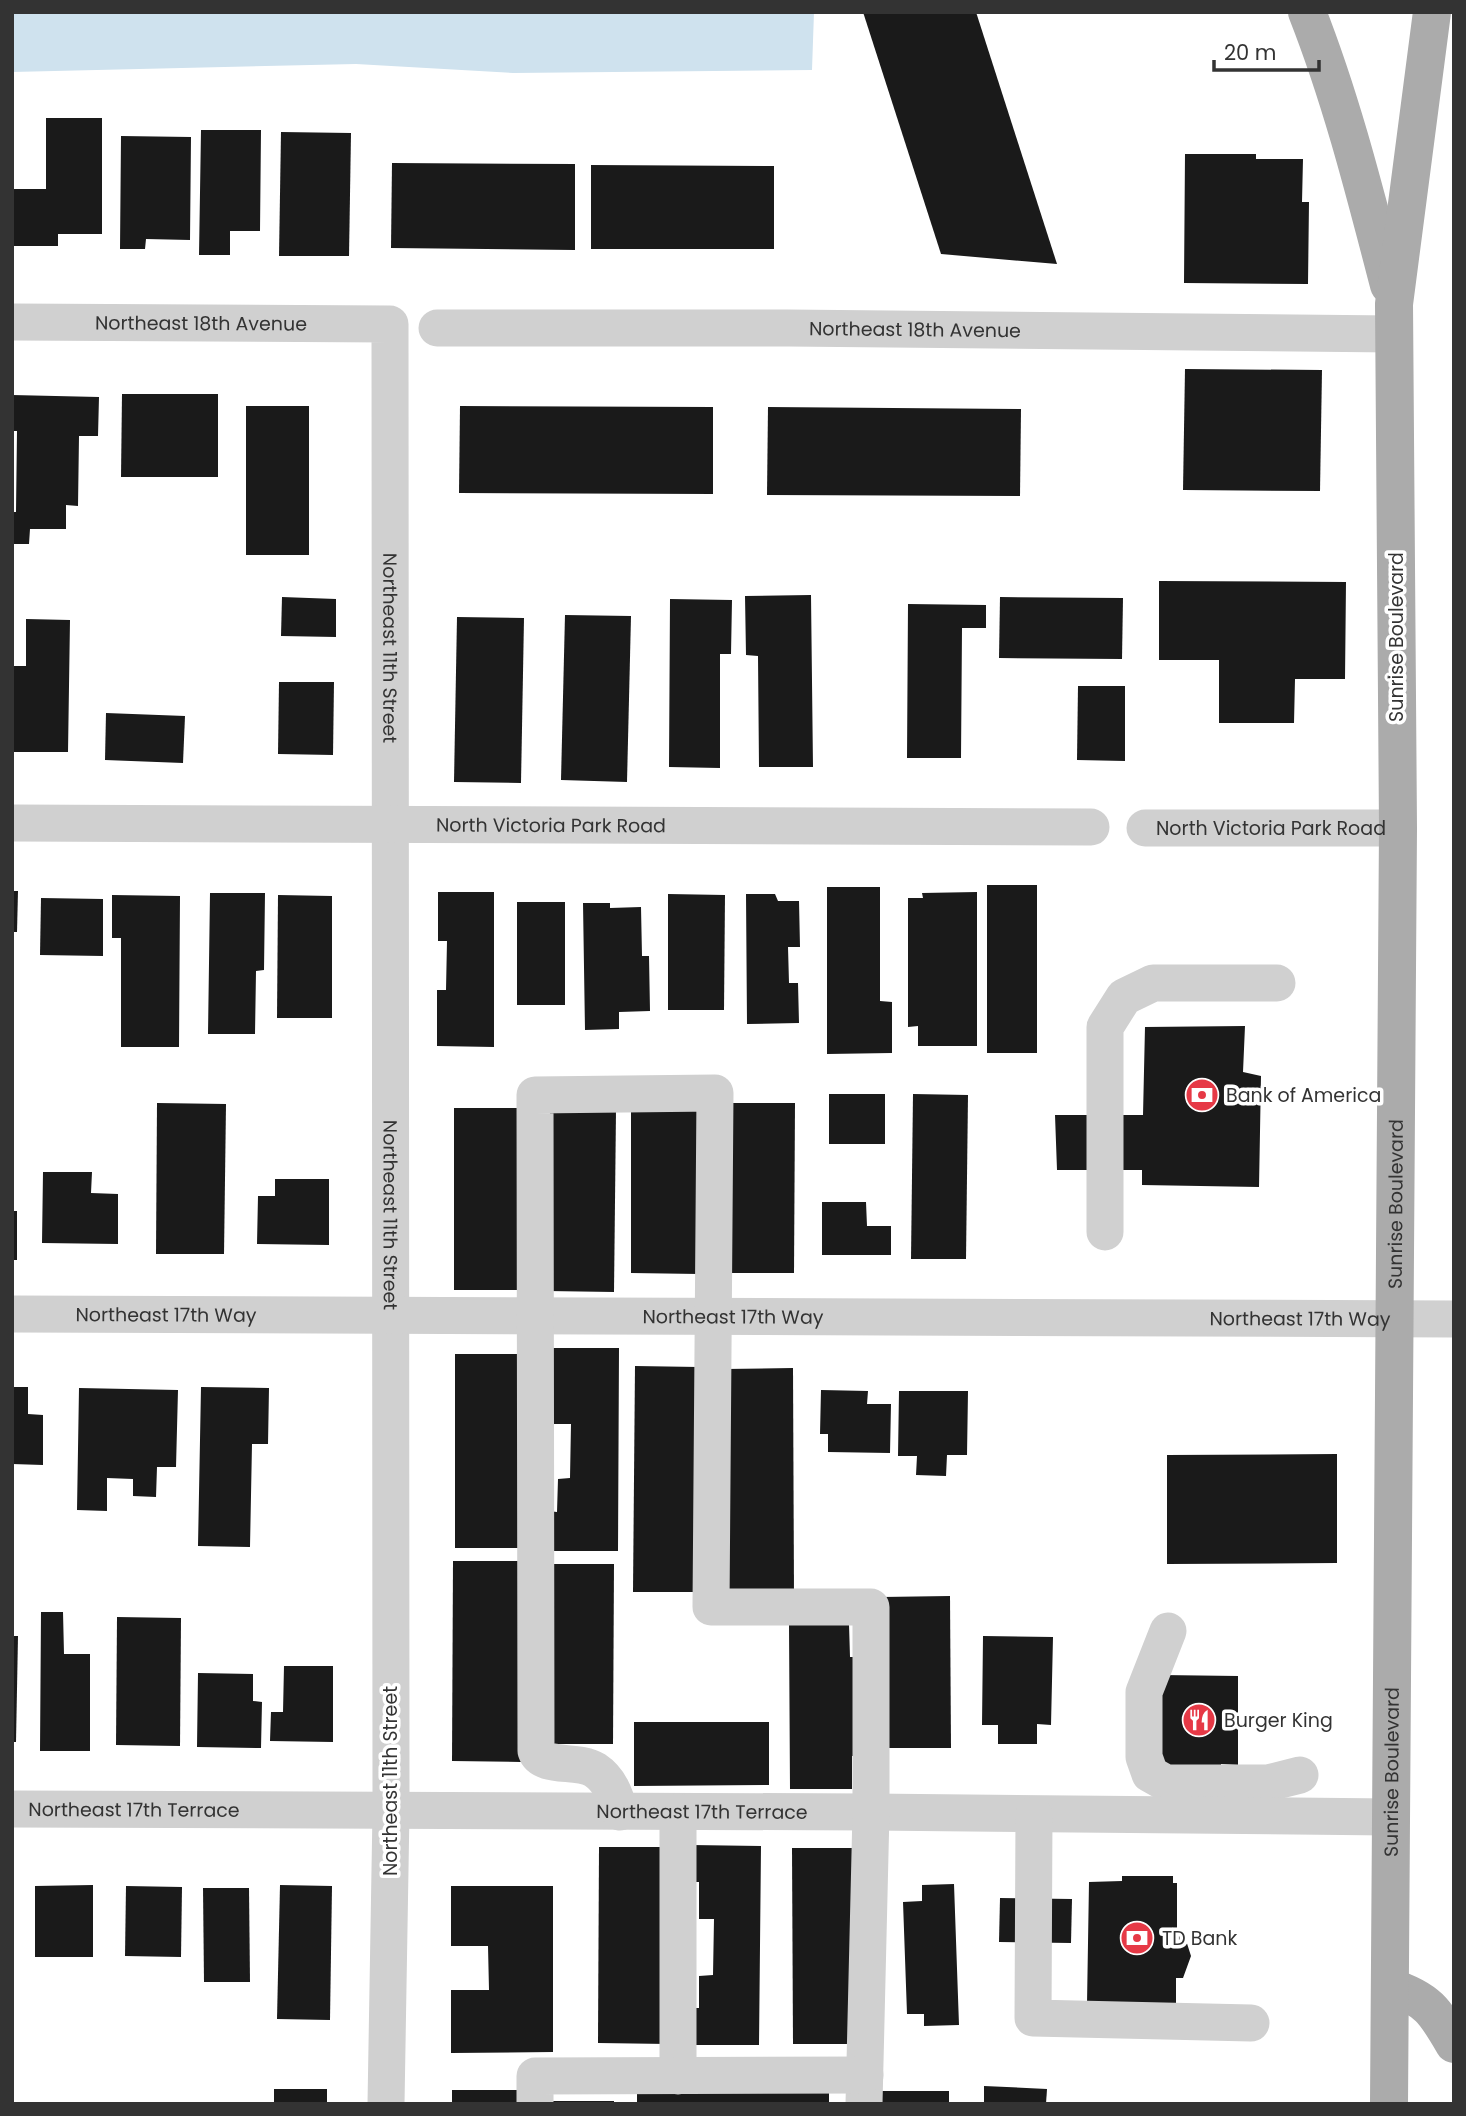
<svg xmlns="http://www.w3.org/2000/svg" width="1466" height="2116" viewBox="0 0 1466 2116" font-family="Poppins,sans-serif">
<rect width="100%" height="100%" fill="#fff"/>
<polygon fill="#cfe2ee" points="12,12 814,12 812,70 513,73 356,64 12,72"/>
<g fill="#1a1a1a">
<polygon points="863,12 976,12 1057,264 941,254"/>
<polygon points="46,118 102,118 102,234 58,234 58,246 12,246 12,189 46,189"/>
<polygon points="201,130 261,130 260,231 230,231 230,255 199,255"/>
<polygon points="281,132 351,133 349,256 279,256"/>
<polygon points="121,136 191,137 190,240 146,239 145,249 120,249"/>
<polygon points="1185,154 1256,154 1256,159 1303,159 1302,202 1309,202 1308,284 1184,283"/>
<polygon points="392,163 575,164 575,250 391,248"/>
<polygon points="591,165 774,166 774,249 591,249"/>
<polygon points="1185,369 1322,370 1320,491 1183,490"/>
<polygon points="122,394 218,394 218,477 121,477"/>
<polygon points="12,395 99,397 98,436 79,436 78,506 66,505 66,529 30,529 29,544 12,544 12,512 16,512 17,431 12,431"/>
<rect x="246" y="406" width="63" height="149"/>
<polygon points="460,406 713,407 713,494 459,493"/>
<polygon points="768,407 1021,409 1020,496 767,495"/>
<polygon points="1159,581 1346,582 1345,679 1295,679 1294,723 1219,723 1219,660 1159,660"/>
<polygon points="811,595 813,767 759,767 758,656 746,655 745,596"/>
<polygon points="282,597 336,599 336,637 281,636"/>
<polygon points="1000,597 1123,598 1122,659 999,658"/>
<polygon points="670,599 732,600 731,654 720,654 720,768 669,767"/>
<polygon points="908,604 986,605 986,628 962,628 961,758 907,758"/>
<polygon points="565,615 631,616 627,782 561,780"/>
<polygon points="457,617 524,618 521,783 454,782"/>
<polygon points="26,619 70,620 68,752 12,752 12,666 26,666"/>
<polygon points="279,682 334,682 333,755 278,754"/>
<polygon points="1078,686 1125,686 1125,761 1077,760"/>
<polygon points="106,713 185,716 183,763 105,760"/>
<rect x="987" y="885" width="50" height="168"/>
<polygon points="827,887 880,887 880,1001 892,1002 892,1053 827,1054"/>
<polygon points="12,891 18,891 17,932 12,932"/>
<polygon points="438,892 494,892 494,1047 437,1046 437,990 446,990 447,941 438,941"/>
<polygon points="977,892 977,1046 918,1046 918,1026 908,1027 908,898 923,898 922,893"/>
<polygon points="210,893 265,893 264,970 256,971 255,1034 208,1034"/>
<polygon points="668,894 725,895 724,1010 668,1010"/>
<polygon points="746,894 775,894 778,901 799,901 800,947 788,947 789,983 798,983 799,1023 747,1024"/>
<polygon points="112,895 180,896 179,1047 121,1047 121,938 112,938"/>
<polygon points="278,895 332,896 332,1018 277,1018"/>
<polygon points="41,898 103,899 103,956 40,955"/>
<rect x="517" y="902" width="48" height="103"/>
<polygon points="583,903 610,903 610,908 641,907 642,956 649,956 650,1011 619,1012 619,1029 585,1030"/>
<polygon points="1245,1026 1243,1072 1261,1076 1259,1187 1142,1185 1142,1170 1057,1170 1055,1115 1143,1115 1145,1027"/>
<rect x="829" y="1094" width="56" height="50"/>
<polygon points="913,1094 968,1095 966,1259 911,1259"/>
<polygon points="157,1103 226,1104 224,1254 156,1254"/>
<polygon points="725,1103 795,1103 794,1273 724,1273"/>
<polygon points="631,1104 698,1104 699,1274 631,1273"/>
<rect x="454" y="1108" width="70" height="182"/>
<polygon points="550,1109 616,1110 614,1292 547,1291"/>
<polygon points="43,1172 92,1172 91,1193 118,1194 118,1244 42,1243"/>
<polygon points="275,1179 329,1179 329,1245 257,1244 258,1196 275,1196"/>
<polygon points="822,1202 866,1202 867,1226 891,1226 891,1255 822,1255"/>
<rect x="12" y="1211" width="5" height="49"/>
<polygon points="545,1348 619,1348 618,1551 547,1551 548,1511 557,1512 558,1479 570,1478 571,1424 553,1424"/>
<polygon points="455,1354 524,1354 523,1548 455,1548"/>
<polygon points="635,1366 699,1367 697,1592 633,1592"/>
<polygon points="793,1368 794,1593 724,1593 725,1369"/>
<polygon points="12,1387 28,1387 28,1414 43,1415 43,1465 12,1464"/>
<polygon points="201,1387 269,1388 268,1444 252,1444 250,1547 198,1546"/>
<polygon points="79,1388 178,1390 176,1467 157,1467 156,1497 133,1496 133,1479 107,1478 107,1511 77,1510"/>
<polygon points="821,1390 868,1391 867,1404 891,1404 890,1453 828,1452 828,1434 820,1434"/>
<polygon points="899,1391 968,1391 967,1455 947,1455 946,1476 916,1475 917,1456 898,1456"/>
<polygon points="1337,1454 1337,1563 1167,1564 1167,1455"/>
<polygon points="453,1561 522,1561 521,1762 452,1761"/>
<polygon points="547,1564 614,1564 613,1744 547,1744"/>
<polygon points="950,1596 951,1748 882,1748 882,1597"/>
<polygon points="41,1612 63,1612 64,1654 90,1654 90,1751 40,1751"/>
<polygon points="117,1617 181,1618 180,1746 116,1745"/>
<polygon points="789,1624 849,1624 850,1657 858,1657 860,1756 852,1756 852,1789 790,1789"/>
<polygon points="12,1636 18,1636 16,1742 12,1742"/>
<polygon points="983,1636 1053,1637 1051,1725 1037,1724 1037,1744 998,1744 998,1725 982,1725"/>
<polygon points="284,1666 333,1666 333,1742 270,1741 271,1712 283,1712"/>
<polygon points="198,1673 253,1674 253,1701 262,1702 261,1748 197,1747"/>
<polygon points="1161,1675 1238,1676 1238,1765 1221,1764 1221,1773 1160,1773"/>
<polygon points="634,1722 769,1722 769,1785 634,1786"/>
<polygon points="691,1845 761,1846 759,2045 691,2045 691,2008 699,2008 699,1976 713,1975 714,1919 699,1919 699,1882 690,1882"/>
<polygon points="599,1847 668,1847 668,2044 598,2043"/>
<polygon points="792,1848 857,1848 857,2044 793,2044"/>
<polygon points="1122,1876 1173,1876 1173,1883 1177,1883 1177,1933 1184,1934 1191,1956 1183,1978 1176,1978 1176,2005 1087,2004 1089,1882 1122,1881"/>
<polygon points="954,1884 959,2025 924,2026 924,2014 907,2014 903,1902 922,1901 922,1885"/>
<polygon points="93,1885 93,1957 35,1957 35,1886"/>
<polygon points="280,1885 332,1886 330,2020 277,2019"/>
<polygon points="126,1886 182,1887 181,1957 125,1956"/>
<polygon points="451,1886 553,1886 553,2052 451,2053 451,1990 489,1990 488,1946 451,1946"/>
<polygon points="203,1888 249,1888 250,1982 204,1982"/>
<polygon points="1000,1898 1072,1899 1071,1943 999,1942"/>
<polygon points="984,2086 1047,2089 1046,2104 984,2104"/>
<rect x="274" y="2089" width="53" height="15"/>
<polygon points="637,2089 829,2091 829,2104 637,2104"/>
<rect x="452" y="2090" width="70" height="14"/>
<rect x="882" y="2091" width="67" height="13"/>
<rect x="545" y="2101" width="69" height="3"/>
</g>
<g fill="none" stroke-linecap="round" stroke-linejoin="round">
<g stroke="#d0d0d0" stroke-width="37">
<path id="s1" d="M 12,322 L 390,324 L 391,1811 L 386,2104"/>
<path id="s2" d="M 437,328 L 788,328 L 1394,334"/>
<path id="s3" d="M 12,823 L 1091,827"/>
<path id="s4" d="M 1145,828 L 1398,828"/>
<polyline points="1105,1232 1105,1027 1124,997 1153,983 1277,983"/>
<path id="s5" d="M 12,1314 L 1454,1319"/>
<polyline points="1168,1631 1144,1692 1144,1757 1150,1774 1166,1783 1268,1783 1300,1775"/>
<path id="s6" d="M 12,1809 L 871,1812 L 1390,1817"/>
<path d="M 620,1812 C 615,1795 610,1780 595,1770 C 578,1759 542,1769 536,1751 L 535,1095 L 715,1093 L 711,1607 L 871,1607 L 871,1812 L 864,2104"/>
<polyline points="678,1812 678,2076"/>
<polyline points="1034,1815 1033,2018 1251,2023"/>
<polyline points="535,2104 535,2076 865,2075"/>
</g>
<g stroke="#ababab" stroke-width="38">
<path d="M 1307,12 C 1342,101 1365,193 1389,285"/>
<path d="M 1390,1987 C 1428,1999 1435,2011 1454,2044"/>
<path id="s7" d="M 1389,2104 L 1398,828 L 1394,304 L 1432,12"/>
</g>
</g>
<defs>
<symbol id="bank-disc" viewBox="-11 -11 22 22"><circle r="9.5" fill="#e63946" stroke="#fff"/><path d="M-6-4H6V4H-6ZM0-2.3a2.3 2.3 0 1 0 0 4.6a2.3 2.3 0 1 0 0-4.6Z" fill="#fff"/></symbol>
<symbol id="restaurant-disc" viewBox="-11 -11 22 22"><circle r="9.5" fill="#e63946" stroke="#fff"/><path d="M-5-6h1v4h1v-4h1v4h1v-4h1v5L-1.5 .5V6h-2V.5L-5-1ZM5-6V6H3V1.5H1.5Q1.5-4 5-6Z" fill="#fff"/></symbol>
</defs>
<g fill-rule="evenodd">
<use href="#bank-disc" x="1183" y="1076" width="38" height="38"/>
<use href="#restaurant-disc" x="1180" y="1701" width="38" height="38"/>
<use href="#bank-disc" x="1118" y="1919" width="38" height="38"/>
</g>
<g text-anchor="middle" stroke-width="7" stroke-linejoin="round" paint-order="stroke">
<g font-size="19" fill="#333" stroke="#fff">
<text dy="7" stroke="none"><textPath href="#s1" startOffset="189">Northeast 18th Avenue</textPath></text>
<text dy="7" stroke="none"><textPath href="#s2" startOffset="478">Northeast 18th Avenue</textPath></text>
<text transform="translate(1396 637) rotate(-90)" y="7">Sunrise Boulevard</text>
<text dy="7" stroke="none"><textPath href="#s1" startOffset="702">Northeast 11th Street</textPath></text>
<text dy="7" stroke="none"><textPath href="#s3" startOffset="539">North Victoria Park Road</textPath></text>
<text dy="7" stroke="none"><textPath href="#s4" startOffset="126">North Victoria Park Road</textPath></text>
<text dy="7" stroke="none"><textPath href="#s7" startOffset="900">Sunrise Boulevard</textPath></text>
<text dy="7" stroke="none"><textPath href="#s1" startOffset="1269">Northeast 11th Street</textPath></text>
<text dy="7" stroke="none"><textPath href="#s5" startOffset="154">Northeast 17th Way</textPath></text>
<text dy="7" stroke="none"><textPath href="#s5" startOffset="721">Northeast 17th Way</textPath></text>
<text dy="7" stroke="none"><textPath href="#s5" startOffset="1288">Northeast 17th Way</textPath></text>
<text dy="7" stroke="none"><textPath href="#s7" startOffset="332">Sunrise Boulevard</textPath></text>
<text transform="translate(390 1781) rotate(-90)" y="7">Northeast 11th Street</text>
<text dy="7" stroke="none"><textPath href="#s6" startOffset="122">Northeast 17th Terrace</textPath></text>
<text dy="7" stroke="none"><textPath href="#s6" startOffset="690">Northeast 17th Terrace</textPath></text>
</g>
<g font-size="19" fill="#333" stroke="#fff" text-anchor="start">
<text x="1226" y="1102">Bank of America</text>
<text x="1224" y="1727">Burger King</text>
<text x="1162" y="1945">TD Bank</text>
</g>
</g>
<rect width="1466" height="2116" fill="none" stroke="#333333" stroke-width="28"/>
<path d="M1214 60v10h105v-10" fill="none" stroke="#333333" stroke-width="3.5"/>
<text x="1224" y="60" font-size="21" fill="#333333" stroke="#ffffff" stroke-width="5" paint-order="stroke">20 m</text>
</svg>
